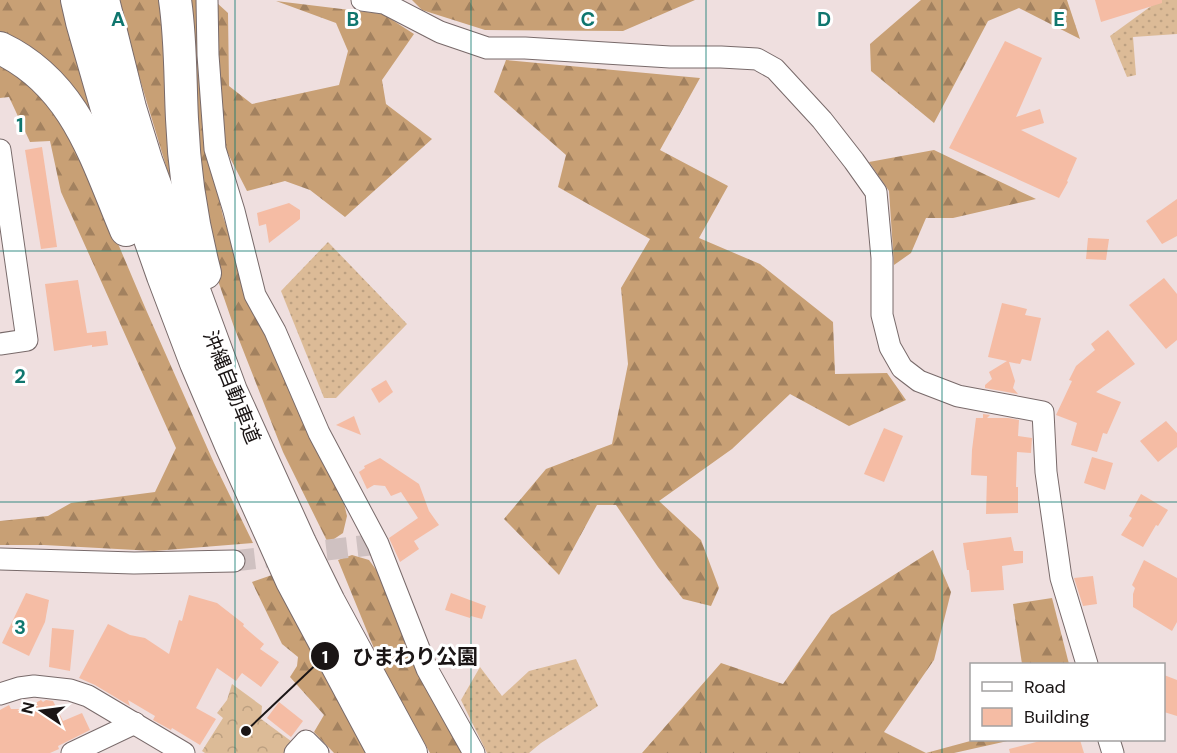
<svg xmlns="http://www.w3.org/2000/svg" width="1177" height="753" viewBox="0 0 1177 753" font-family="'DM Sans','Noto Sans JP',sans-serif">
<defs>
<pattern id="grass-dots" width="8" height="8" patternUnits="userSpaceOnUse" patternTransform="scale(1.5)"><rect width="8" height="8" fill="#dcbb97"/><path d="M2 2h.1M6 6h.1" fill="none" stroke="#bca081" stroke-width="1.8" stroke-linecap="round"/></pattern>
<pattern id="forest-firs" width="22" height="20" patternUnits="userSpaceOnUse" patternTransform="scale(1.5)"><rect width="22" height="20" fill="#c8a075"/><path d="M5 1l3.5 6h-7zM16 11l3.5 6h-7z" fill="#a2815f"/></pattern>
<pattern id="park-crowns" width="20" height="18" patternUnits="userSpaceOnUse" patternTransform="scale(1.5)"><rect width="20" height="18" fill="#dcbb97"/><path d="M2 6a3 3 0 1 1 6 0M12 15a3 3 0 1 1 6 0" fill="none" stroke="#bca081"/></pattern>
</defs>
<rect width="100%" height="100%" fill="#efdfdf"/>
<g fill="url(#grass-dots)">
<polygon points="1153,0 1177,0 1177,34 1133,37 1136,75 1127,77 1110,36 1154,4"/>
<polygon points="328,242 407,324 336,398 324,398 281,291"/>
<polygon points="576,659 598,706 541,743 529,753 487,753 461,700 480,667 502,696 529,671"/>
</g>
<g fill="url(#forest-firs)">
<polygon points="0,0 61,0 78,67 101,131 0,39"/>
<polygon points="120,0 163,0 185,229 129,43"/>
<polygon points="184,0 197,0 204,135 223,216 247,290 342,495 347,516 343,533 328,543 283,452 234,327 214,269 206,230"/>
<polygon points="412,0 695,0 623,31 485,30 422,10"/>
<polygon points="921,0 1067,0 1080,39 1019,8 988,21 934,123 871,71 870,44"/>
<polygon points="276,1 383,14 414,34 382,80 386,104 432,139 345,217 310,190 285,181 247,191 223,144 218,91 216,2 228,13 229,86 252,104 339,85 348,51 336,23"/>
<polygon points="506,60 700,78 660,150 728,186 699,238 760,264 833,322 835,374 887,373 906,400 849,426 790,394 732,449 659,501 701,540 719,588 711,606 683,599 658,567 616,505 597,505 559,575 504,519 546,469 612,444 628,364 621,288 650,239 558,187 566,155 494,92"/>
<polygon points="0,62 51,102 74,140 147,312 214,463 253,543 154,551 44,545 0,545 0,521 48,516 71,503 155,492 176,448 61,192 50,141 30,142 9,97 0,98"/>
<polygon points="934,150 1036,199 953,218 926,218 911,253 894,265 889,191 869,162"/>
<polygon points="933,550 951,592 934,660 884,732 926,753 974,740 1012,740 954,753 642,753 721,663 783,684 831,615"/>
<polygon points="352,555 369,560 377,571 405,643 421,677 462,753 430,753 380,663 338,560"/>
<polygon points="272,575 330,687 368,753 334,753 314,732 324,715 290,677 297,666 298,657 282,644 252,582"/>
<polygon points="1052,598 1069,664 1022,664 1013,604"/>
</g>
<polygon fill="url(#park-crowns)" points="232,684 262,706 261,719 295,744 287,753 205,753 202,751 223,718 217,713 227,700"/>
<g fill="#f5bca4">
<polygon points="1095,0 1162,0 1162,3 1101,22"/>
<polygon points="1005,41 1042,58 1016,117 1040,109 1044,123 1021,130 1077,158 1067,181 1068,182 1059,198 949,148"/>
<polygon points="42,147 57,247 41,249 25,150"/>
<polygon points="1177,199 1177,236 1162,244 1146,221"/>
<polygon points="289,203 300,210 300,219 269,243 266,224 259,226 257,213"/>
<polygon points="1088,238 1109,239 1106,260 1086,259"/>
<polygon points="1164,278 1177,294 1177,340 1166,349 1129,305"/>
<polygon points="78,280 87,333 106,331 108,345 92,347 92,345 54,351 45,284"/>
<polygon points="1002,303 1027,309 1025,315 1041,318 1031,361 1022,359 1020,364 1009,362 1015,381 1013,388 1018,394 985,388 985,385 992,379 989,372 1007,361 988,357"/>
<polygon points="1108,330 1135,364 1096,392 1121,402 1107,434 1103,433 1097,452 1071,445 1077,423 1056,415 1072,381 1069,380 1076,366 1095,350 1091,344"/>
<polygon points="386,380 393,392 379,403 371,389"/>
<polygon points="983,414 990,415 987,418 1008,418 1019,420 1018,436 1032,438 1031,453 1017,452 1016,487 1018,487 1018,513 986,514 987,476 971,475 972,450 976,418 983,418"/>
<polygon points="354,416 361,435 336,425"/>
<polygon points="1166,421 1177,433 1177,447 1158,462 1140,441"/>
<polygon points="884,428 903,436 884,482 864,474"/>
<polygon points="1092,457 1113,463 1105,490 1084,483"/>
<polygon points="380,458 419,484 429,511 439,525 414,541 419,549 400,562 389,538 418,518 401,492 391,496 385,486 374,485 367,489 359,472 365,468 364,466"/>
<polygon points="1141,494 1168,510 1158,526 1156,525 1143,547 1121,535 1132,518 1129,516"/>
<polygon points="1011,537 1014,551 1023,551 1023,563 1002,566 1004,590 971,592 969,570 967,570 963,543"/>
<polygon points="1144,560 1177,578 1177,622 1172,631 1133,607 1133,594 1135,588 1132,585"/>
<polygon points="1093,576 1097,604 1083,606 1074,578"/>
<polygon points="26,593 49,600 45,622 29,656 2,643"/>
<polygon points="451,593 486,606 482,619 471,616 470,618 445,610"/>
<polygon points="189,595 217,603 244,624 243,626 264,644 260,649 279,662 261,687 242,673 236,681 217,668 196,708 216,719 200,745 172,728 171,730 153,720 155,716 128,700 130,706 95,685 79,678 108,624 130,635 145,638 169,654 179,620 182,621"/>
<polygon points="52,628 74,630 70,671 49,667"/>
<polygon points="1164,675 1177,680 1177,716 1164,712"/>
<polygon points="41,700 43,702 46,700 53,701 63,721 82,713 90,730 58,746 59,749 50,753 0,753 0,710 9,705 11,709 24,709"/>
<polygon points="279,702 303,721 291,737 267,718"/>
<polygon points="1044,740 1080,740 1084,753 1010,753 1009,749"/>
</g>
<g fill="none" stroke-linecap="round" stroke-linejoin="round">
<polyline stroke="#cfc1c1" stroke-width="21" stroke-dasharray="21 10" stroke-linecap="butt" points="234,561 378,544"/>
<defs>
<g id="minor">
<polyline points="207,0 208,55 215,149 234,211 255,295 275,331 319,433 378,544 427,669 474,753"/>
<polyline points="362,0 384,3 440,32 487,48 525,48 670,57 721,57 757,59 775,69 822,120 854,161 876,192 882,258 882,315 890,347 902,368 919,381 958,396 1043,412 1046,472 1061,578 1087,664"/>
<polyline points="0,150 27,340 0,344"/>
<polyline points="0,559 134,563 234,561"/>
<polyline points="0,694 19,688 34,686 70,690 88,696 184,753"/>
<polyline points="1109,740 1113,753"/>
<polyline points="72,753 135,723"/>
<polyline points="295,753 306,741 318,753"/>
</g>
<g id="highway">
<polyline points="77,0 82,22 119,151 163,276 196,363 231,445 292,581 384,753"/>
<polyline points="103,0 130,108 146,160 231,391 300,543 329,602 411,753"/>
<path d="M 175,0 C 181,40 180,79 182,119 C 184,170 192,223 205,273"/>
<path d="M 0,48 C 76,84 96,159 126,230"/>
</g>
</defs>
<use href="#minor" stroke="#786a6a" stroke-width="23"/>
<use href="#highway" stroke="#786a6a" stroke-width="34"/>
<use href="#minor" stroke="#fff" stroke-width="21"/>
<use href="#highway" stroke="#fff" stroke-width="32"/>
</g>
<path fill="none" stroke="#0f766e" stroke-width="1.5" stroke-opacity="0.55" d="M 235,0 L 235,753M 471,0 L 471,753M 706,0 L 706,753M 942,0 L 942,753M 0,251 L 1177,251M 0,502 L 1177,502"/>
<g text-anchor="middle" stroke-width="6" stroke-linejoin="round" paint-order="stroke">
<g font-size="20" fill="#1a1515" stroke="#fff">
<text transform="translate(232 387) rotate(68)" y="7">沖縄自動車道</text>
</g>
</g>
<g font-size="20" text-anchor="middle" font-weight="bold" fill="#0f766e" stroke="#fff" stroke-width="6" stroke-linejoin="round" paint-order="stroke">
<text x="118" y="26">A</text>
<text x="353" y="26">B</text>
<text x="588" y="26">C</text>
<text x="824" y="26">D</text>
<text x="1059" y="26">E</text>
<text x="20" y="132">1</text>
<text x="20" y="383">2</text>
<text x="20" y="634">3</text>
</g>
<path fill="none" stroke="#1a1515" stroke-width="2" d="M246 731L325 656"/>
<g fill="#1a1515" stroke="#fff" stroke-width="2">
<circle cx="246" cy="731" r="6"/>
<circle cx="325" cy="656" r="15"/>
</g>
<g font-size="18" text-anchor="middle" font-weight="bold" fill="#fff">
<text x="325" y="663">1</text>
</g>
<g font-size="21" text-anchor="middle" font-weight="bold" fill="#1a1515" stroke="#fff" stroke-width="6" stroke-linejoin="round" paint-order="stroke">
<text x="415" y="664">ひまわり公園</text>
</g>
<rect x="970" y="663" width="195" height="78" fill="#ffffff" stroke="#a3a1a1" stroke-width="1.5"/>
<rect x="982" y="682" width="30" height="9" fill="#ffffff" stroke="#a3a1a1" stroke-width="1.5"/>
<text x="1024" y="693" font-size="18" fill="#1a1515">Road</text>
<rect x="982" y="708" width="30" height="18" fill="#f5bca4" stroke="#a3a1a1" stroke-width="1.5"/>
<text x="1024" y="723" font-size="18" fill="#1a1515">Building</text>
<g transform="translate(42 711) rotate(283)" stroke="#ffffff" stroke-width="4.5" paint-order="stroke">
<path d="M0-4.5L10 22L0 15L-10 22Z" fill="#1a1515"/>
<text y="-9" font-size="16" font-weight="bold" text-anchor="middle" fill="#1a1515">N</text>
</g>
</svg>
